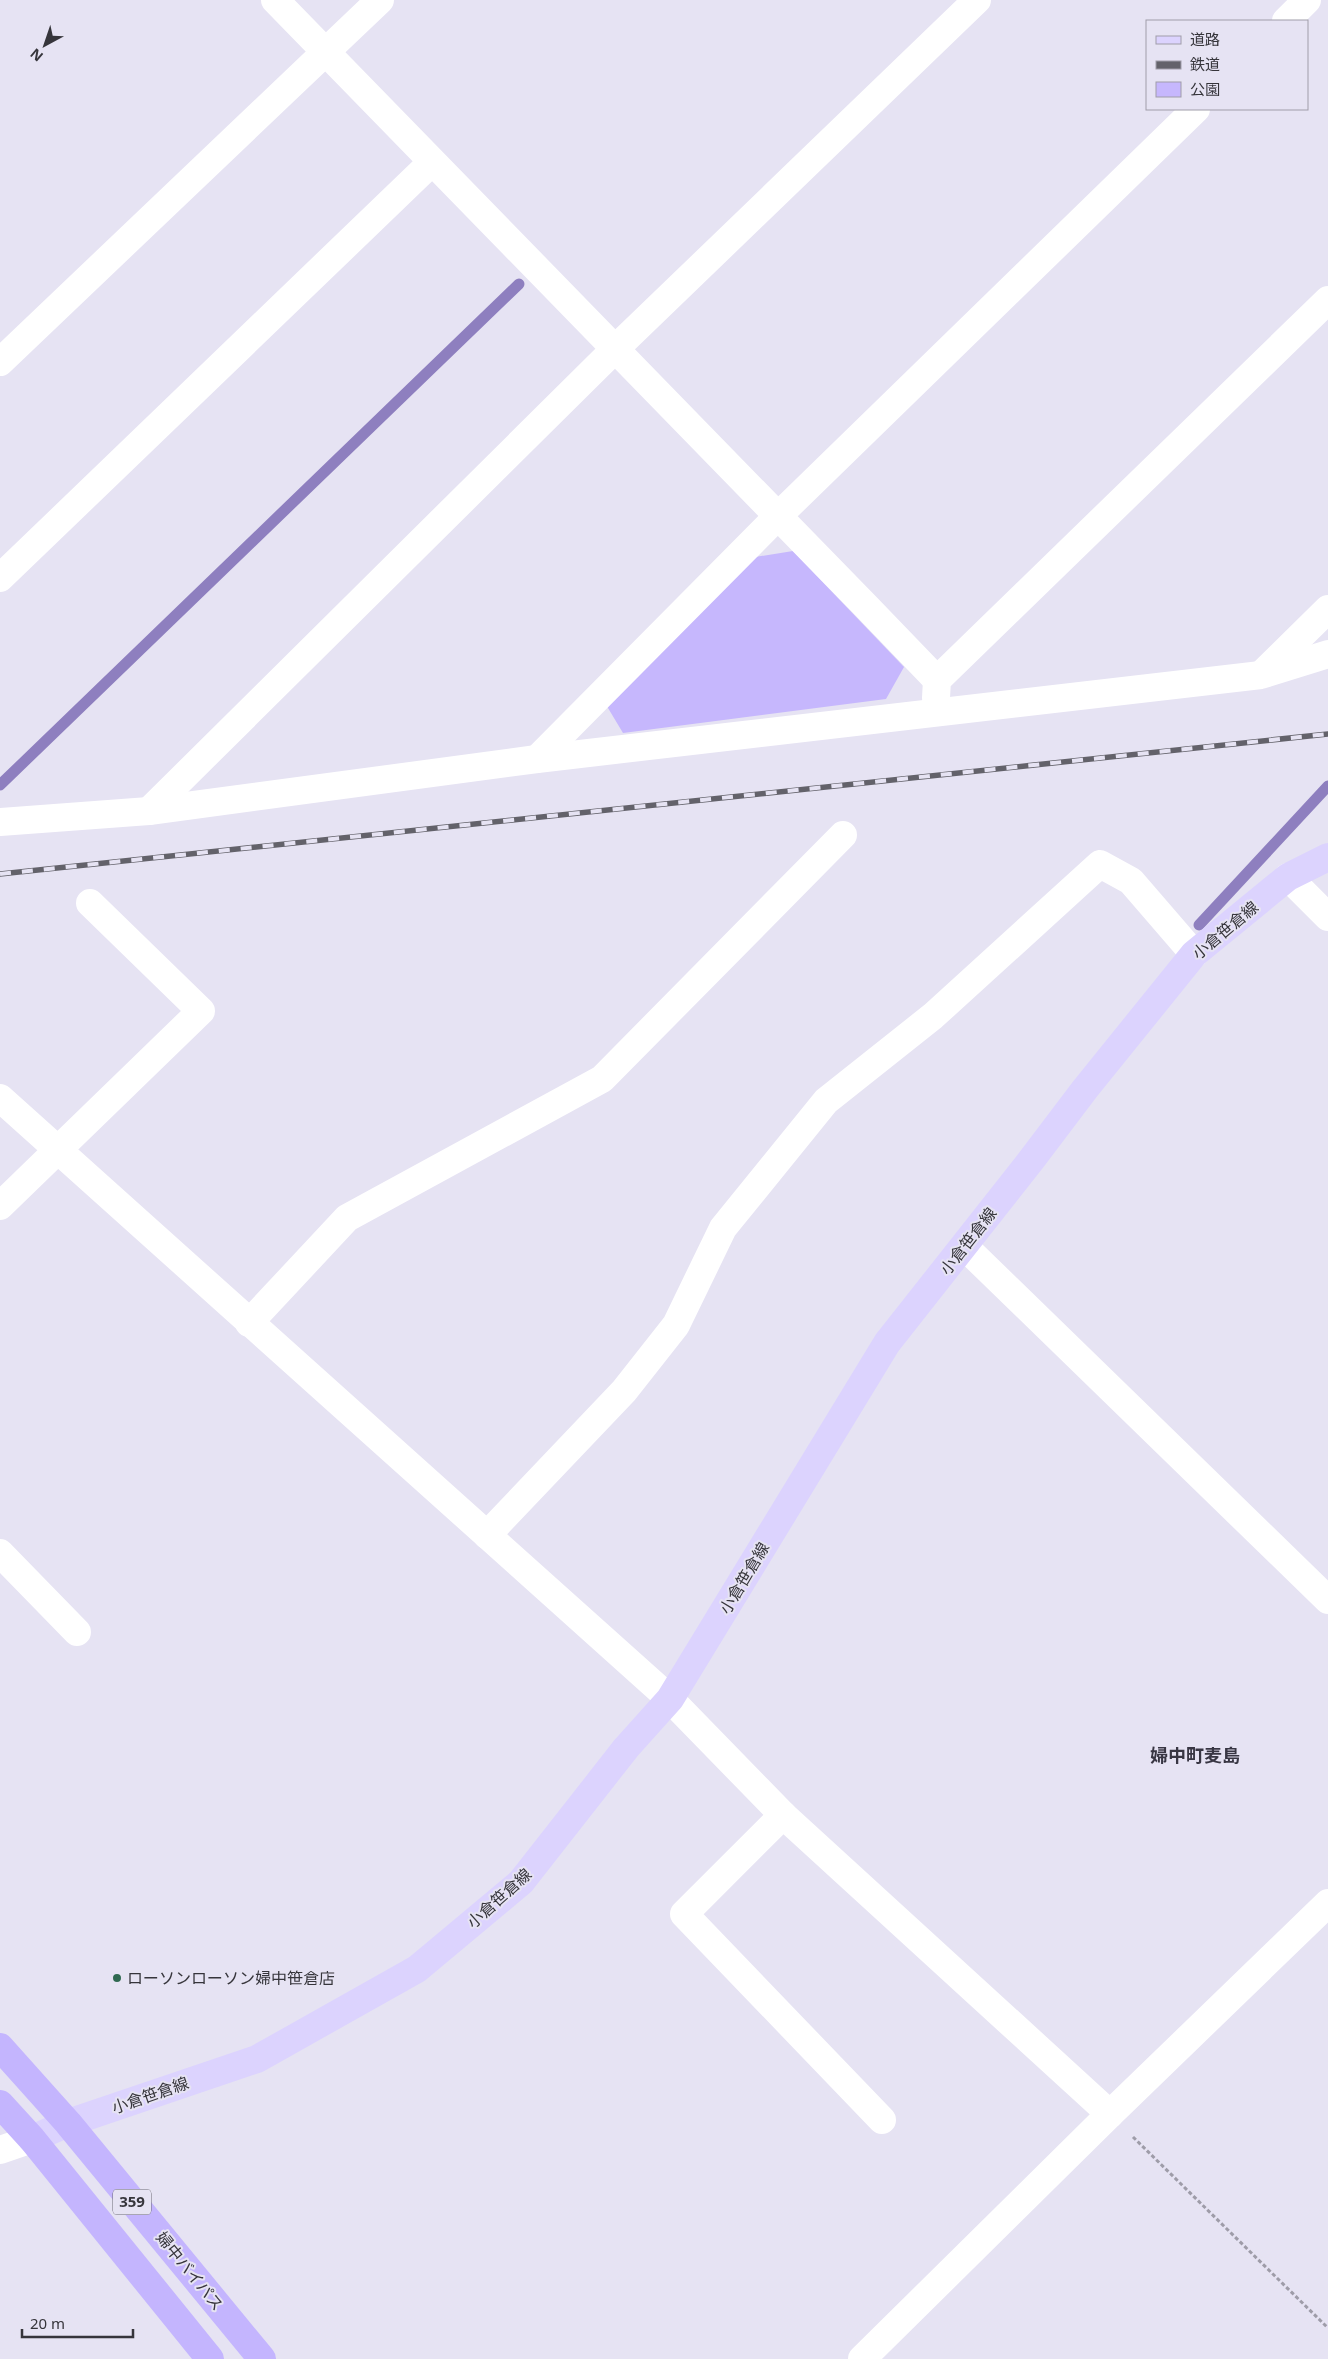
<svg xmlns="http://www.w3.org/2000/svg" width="1328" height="2359" viewBox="0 0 1328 2359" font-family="'Noto Sans','Noto Sans JP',sans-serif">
<rect width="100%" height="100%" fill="#e6e3f3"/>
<polygon fill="#c6b7fd" points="793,551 904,667 886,699 623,733 605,703 755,557"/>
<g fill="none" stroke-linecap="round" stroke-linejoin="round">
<g stroke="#8e7fbf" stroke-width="11">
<polyline points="0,785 519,284"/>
<polyline points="1199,925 1328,786"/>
</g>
<polyline stroke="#9e9ca8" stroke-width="3" stroke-dasharray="4 2.5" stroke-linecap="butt" points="1133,2137 1328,2328"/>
<g stroke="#fff" stroke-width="28">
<path d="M 275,0 C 495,228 718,452 937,680"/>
<polyline points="1286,21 1307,0"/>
<polyline points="0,362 380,0"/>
<polyline points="0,578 432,162"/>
<polyline points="1264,672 1328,609"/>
<polyline points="936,698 937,680 1328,300"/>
<polyline points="537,759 779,515 1196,109"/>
<polyline points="149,811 614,350 977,0"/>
<polyline points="0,822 149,811 537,759 1261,675 1328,654"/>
<polyline points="1288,877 1328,917"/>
<polyline points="0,1098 670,1699 783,1815 1110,2114"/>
<polyline points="0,1206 201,1011 90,903"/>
<polyline points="964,1246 1328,1600"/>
<polyline points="249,1323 347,1218 602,1079 843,835"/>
<polyline points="487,1535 624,1391 676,1325 723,1228 826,1101 933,1016 1100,864 1131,881 1194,954"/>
<polyline points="0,1553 77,1632"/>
<polyline points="783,1815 684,1914 882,2120"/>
<polyline points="0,2150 32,2139"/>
<polyline points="862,2359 1110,2114 1328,1903"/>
</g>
<polyline stroke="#dcd3fe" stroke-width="28" points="32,2139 68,2123 257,2059 417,1969 521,1882 626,1748 670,1699 887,1343 1032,1159 1085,1089 1194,954 1288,877 1328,857"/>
<g stroke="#c4b5fe" stroke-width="28">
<polyline points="0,2047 68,2123 262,2359"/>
<polyline points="0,2104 32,2139 210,2359"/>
</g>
<defs>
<polyline id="rail" points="0,874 1328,734"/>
</defs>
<use href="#rail" stroke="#63626a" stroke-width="5.5"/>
<use href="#rail" stroke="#e6e3f3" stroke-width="4" stroke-dasharray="11" stroke-linecap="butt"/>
</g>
<circle fill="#306951" stroke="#e6e3f3" stroke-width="2" cx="117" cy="1978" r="5"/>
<g text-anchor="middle" stroke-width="4" stroke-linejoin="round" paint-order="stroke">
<rect fill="#e6e3f3" stroke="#6b6972" stroke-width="1" x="113" y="2189.5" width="38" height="25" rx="4"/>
<g font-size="15" font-weight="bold" fill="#36353b">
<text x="132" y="2207">359</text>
</g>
<g font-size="16" fill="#36353b" stroke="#e6e3f3">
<text transform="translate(1225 930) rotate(-40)" y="6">小倉笹倉線</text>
<text transform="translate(968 1241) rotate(-52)" y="6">小倉笹倉線</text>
<text transform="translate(744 1578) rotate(-59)" y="6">小倉笹倉線</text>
<text transform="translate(499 1898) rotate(-42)" y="6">小倉笹倉線</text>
<text transform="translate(150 2095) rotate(-19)" y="6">小倉笹倉線</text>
<text transform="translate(190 2271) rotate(51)" y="6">婦中バイパス</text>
</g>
<g font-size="16" fill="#36353b" stroke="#e6e3f3" text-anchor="start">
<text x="127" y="1984">ローソンローソン婦中笹倉店</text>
</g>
<g font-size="18" font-weight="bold" fill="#383643" stroke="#e6e3f3">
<text x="1195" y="1762">婦中町麦島</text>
</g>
</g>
<rect x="1146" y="20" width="162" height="90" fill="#e6e3f3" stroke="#a09da9"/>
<rect x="1156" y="36" width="25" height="8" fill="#dcd3fe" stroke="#a09da9"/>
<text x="1190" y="45" font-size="15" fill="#36353b">道路</text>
<rect x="1156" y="61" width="25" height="8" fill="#63626a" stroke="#a09da9"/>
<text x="1190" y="70" font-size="15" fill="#36353b">鉄道</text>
<rect x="1156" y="82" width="25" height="15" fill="#c6b7fd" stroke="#a09da9"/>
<text x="1190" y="95" font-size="15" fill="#36353b">公園</text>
<g transform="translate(45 45) rotate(220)" stroke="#e6e3f3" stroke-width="4" paint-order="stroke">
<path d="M0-4L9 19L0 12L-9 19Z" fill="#36353b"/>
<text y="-8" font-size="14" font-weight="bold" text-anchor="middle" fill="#36353b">N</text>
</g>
<path d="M22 2329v8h111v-8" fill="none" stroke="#36353b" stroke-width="2.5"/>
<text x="30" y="2329" font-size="15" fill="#36353b" stroke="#e6e3f3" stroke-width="4" paint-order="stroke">20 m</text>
</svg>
